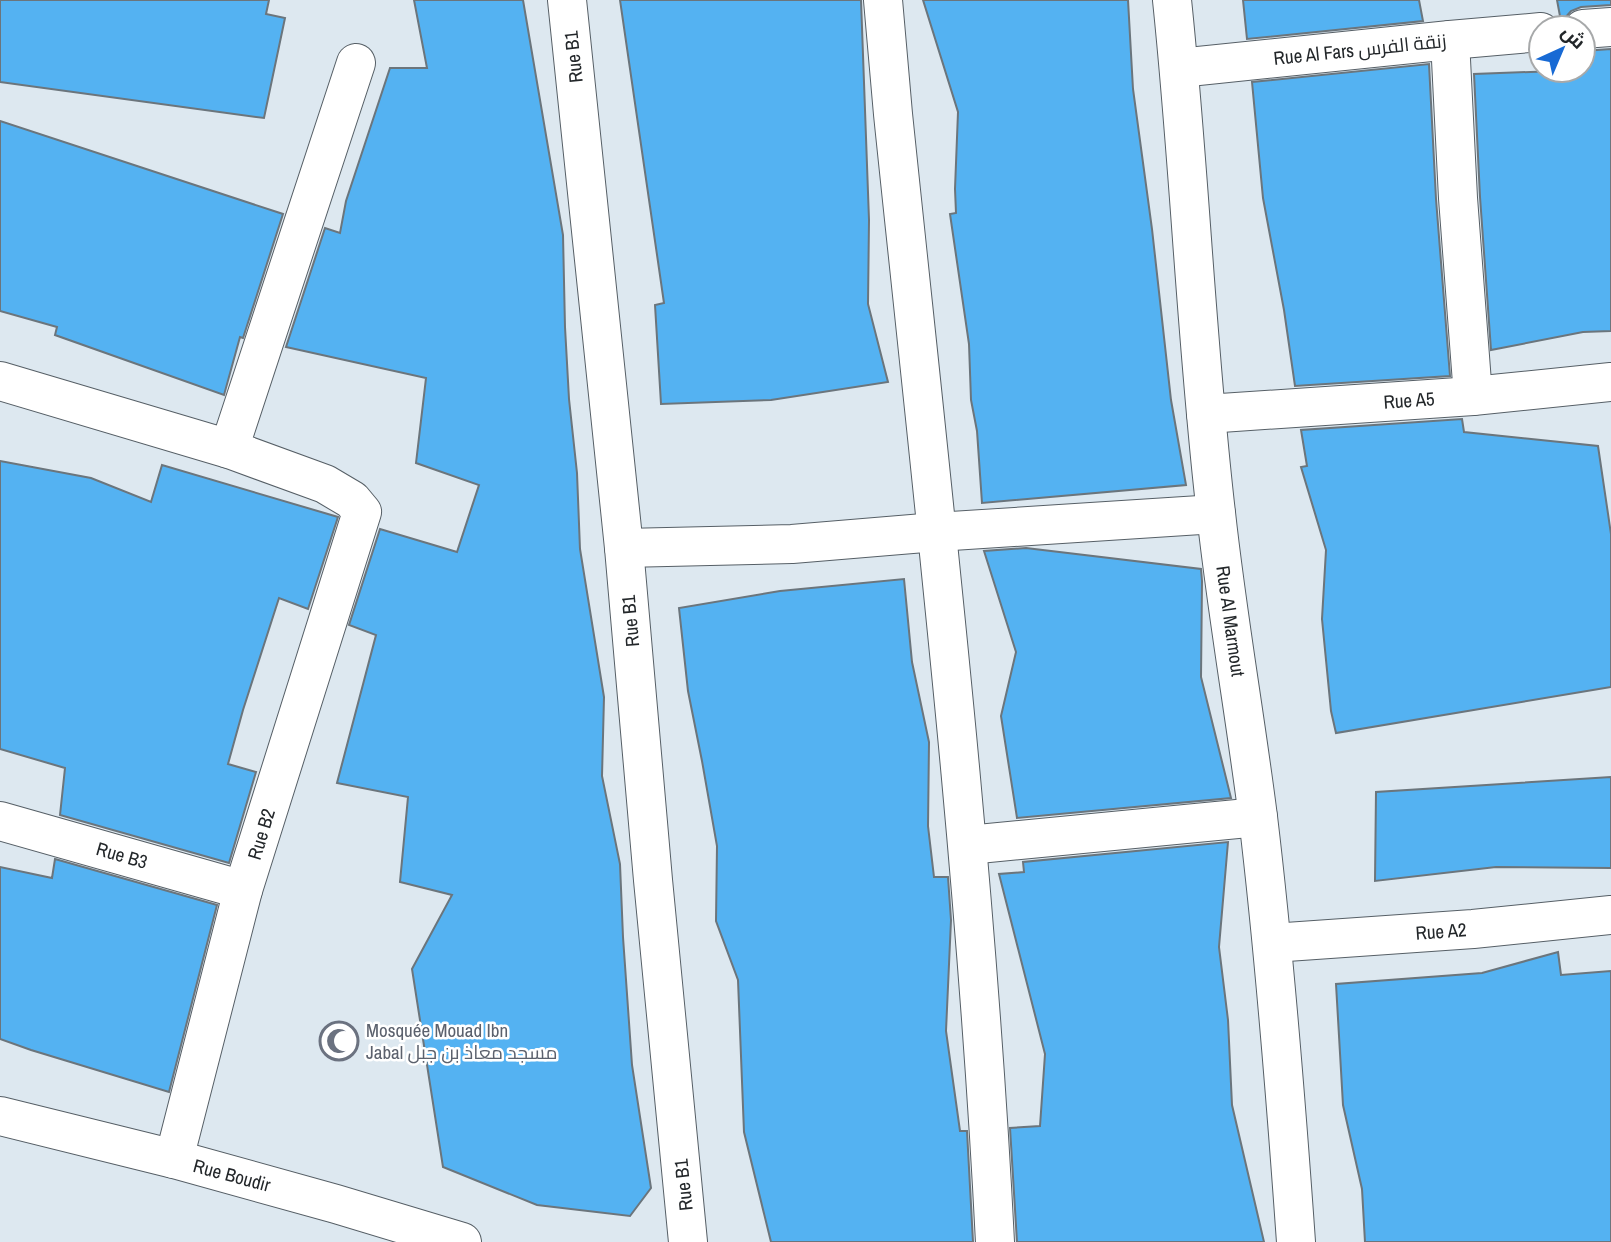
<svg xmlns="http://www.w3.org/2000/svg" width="1611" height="1242" viewBox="0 0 1611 1242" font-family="'Archivo Narrow',Cairo,sans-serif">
<rect width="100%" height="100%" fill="#dde8f0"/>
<g fill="#54b2f2" stroke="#6b757c" stroke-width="2">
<polygon points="0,0 269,0 266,14 285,18 264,118 0,82"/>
<polygon points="414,0 523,0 563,235 565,327 569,399 577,473 580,549 604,697 602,776 620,864 623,937 632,1065 651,1188 630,1216 537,1205 443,1167 412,969 452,895 400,882 408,797 337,783 376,635 349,625 380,529 457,552 479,485 416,463 426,378 286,347 325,228 340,233 346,201 390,68 427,68"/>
<polygon points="620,0 861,0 869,220 868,304 888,382 771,400 661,404 655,305 664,303"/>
<polygon points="923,0 1128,0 1133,89 1152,229 1171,400 1186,485 982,503 977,431 971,400 969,344 950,214 956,213 955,189 958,112"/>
<polygon points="1243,0 1419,0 1423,21 1247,39"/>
<polygon points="1557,0 1611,0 1611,5 1581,7 1571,11 1564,19 1562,27"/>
<polygon points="1611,49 1611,331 1583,332 1491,350 1480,197 1474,74 1583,70 1583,51"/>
<polygon points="1429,64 1436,199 1450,376 1295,386 1284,310 1263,198 1252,82"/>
<polygon points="0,121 283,214 243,338 240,337 224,395 55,335 57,327 0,311"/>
<polygon points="1462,419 1464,432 1598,446 1611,534 1611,687 1336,733 1331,711 1322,619 1326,550 1301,467 1307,466 1301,430"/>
<polygon points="0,461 91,478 151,502 162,465 338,517 308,609 279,598 243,710 228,764 256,772 229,863 60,815 65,768 0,749"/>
<polygon points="1026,548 1201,569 1202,581 1201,677 1231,798 1017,818 1001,716 1016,652 984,551"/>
<polygon points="904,579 912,662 929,742 928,826 934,877 948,877 951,920 946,1031 960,1131 967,1131 973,1242 771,1242 744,1132 738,980 716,921 717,846 702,761 688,691 679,608 780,591"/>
<polygon points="1611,777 1611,868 1496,867 1375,881 1376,792"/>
<polygon points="1228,842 1219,947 1228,1020 1232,1105 1264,1242 1017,1242 1010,1128 1040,1126 1045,1054 999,874 1024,872 1023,862"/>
<polygon points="55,859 217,905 169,1092 31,1050 0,1039 0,867 52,878"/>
<polygon points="1558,952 1561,975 1611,971 1611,1242 1365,1242 1362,1189 1343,1105 1336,984 1482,973"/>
</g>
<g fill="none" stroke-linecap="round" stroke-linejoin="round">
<defs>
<g id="minor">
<polyline points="567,0 624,548 653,880 688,1242"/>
<path d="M 883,0 L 893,114 C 932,490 976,865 995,1242"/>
<path d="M 1172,0 C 1190,171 1196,342 1216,513 C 1227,614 1245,715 1258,817 C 1275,958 1286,1100 1296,1242"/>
<polyline points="1583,29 1611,27"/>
<polyline points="1450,40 1458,198 1473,396"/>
<polyline points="1179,68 1450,40 1541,32"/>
<polyline points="0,381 229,449 325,484 352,500 362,512 243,890 174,1159"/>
<polyline points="1206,414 1473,396 1611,382"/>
<polyline points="229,449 356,63"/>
<polyline points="624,548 792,544 936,532 1216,514"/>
<polyline points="0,821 243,890"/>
<polyline points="968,845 1258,817"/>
<polyline points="1272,943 1473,929 1611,915"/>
<polyline points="0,1116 174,1159 336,1204 462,1242"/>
</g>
</defs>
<use href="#minor" stroke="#565f66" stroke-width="40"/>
<use href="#minor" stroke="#fff" stroke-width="38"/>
</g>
<defs>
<symbol id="mosque-ring" viewBox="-11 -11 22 22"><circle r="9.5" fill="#fff" stroke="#6b7280" stroke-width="1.5"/><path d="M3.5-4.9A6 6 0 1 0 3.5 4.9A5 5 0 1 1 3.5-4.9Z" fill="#6b7280"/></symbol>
</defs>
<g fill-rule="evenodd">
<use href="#mosque-ring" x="317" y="1019" width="44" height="44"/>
</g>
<g text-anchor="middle" stroke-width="5" stroke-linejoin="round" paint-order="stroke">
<g font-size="19" fill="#23272a" stroke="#fff">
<text transform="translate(1360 49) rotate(-6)" y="7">Rue Al Fars زنقة الفرس</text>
<text transform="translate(573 57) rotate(-96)" y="7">Rue B1</text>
<text transform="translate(1409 400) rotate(-4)" y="7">Rue A5</text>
<text transform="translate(630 621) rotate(-95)" y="7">Rue B1</text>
<text transform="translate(1231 621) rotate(82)" y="7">Rue Al Marmout</text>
<text transform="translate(261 834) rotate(-73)" y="7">Rue B2</text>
<text transform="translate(122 855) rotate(16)" y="7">Rue B3</text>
<text transform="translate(1441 931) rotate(-4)" y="7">Rue A2</text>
<text transform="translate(232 1175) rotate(15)" y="7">Rue Boudir</text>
<text transform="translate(683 1185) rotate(-96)" y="7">Rue B1</text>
</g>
<g font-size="19" fill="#5b616d" stroke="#fff" text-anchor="start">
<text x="366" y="1037">Mosquée Mouad Ibn<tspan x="366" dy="22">Jabal مسجد معاذ بن جبل</tspan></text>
</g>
</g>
<g transform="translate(1562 49) rotate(44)"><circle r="33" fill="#ffffff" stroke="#a7a9aa" stroke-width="2"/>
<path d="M0-5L12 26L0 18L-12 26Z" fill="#186ad4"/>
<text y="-10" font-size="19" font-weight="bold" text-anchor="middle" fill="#23272a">ش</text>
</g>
</svg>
